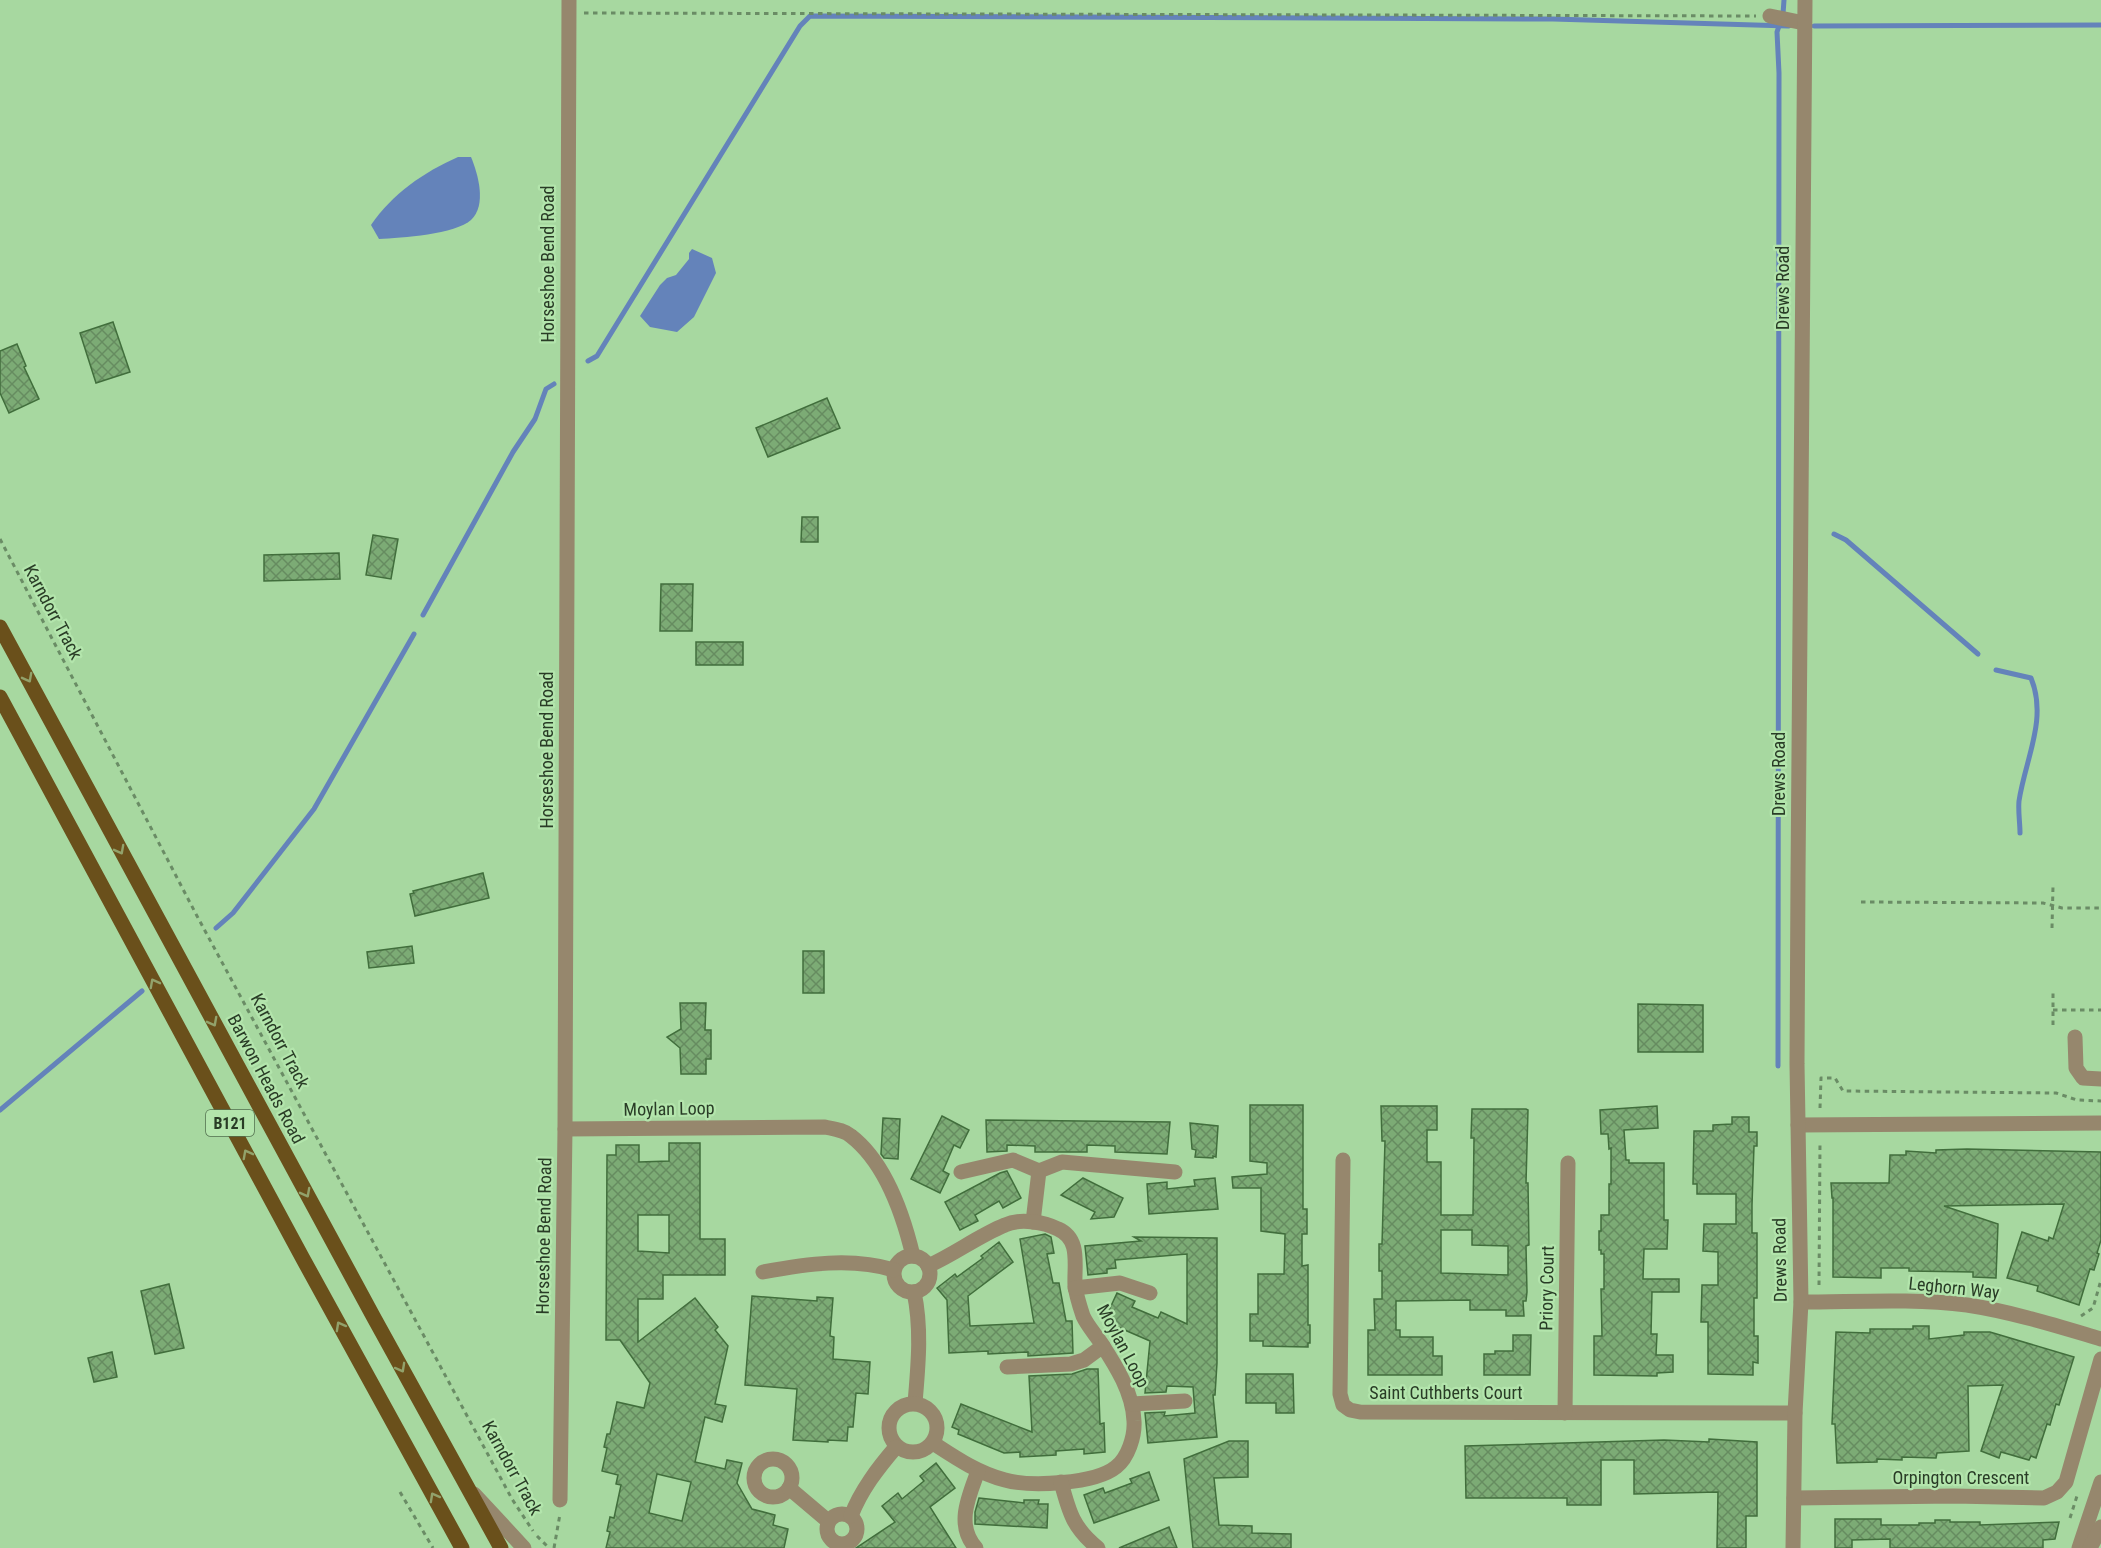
<svg xmlns="http://www.w3.org/2000/svg" width="2101" height="1548" viewBox="0 0 2101 1548" font-family="'Roboto Condensed',sans-serif">
<defs>
<pattern id="building-cross-hatch" width="8" height="8" patternUnits="userSpaceOnUse" patternTransform="scale(1.5)"><rect width="8" height="8" fill="#7cab75"/><path d="M0 0l8 8M0 8l8-8" fill="none" stroke="#668c60"/></pattern>
</defs>
<rect width="100%" height="100%" fill="#a7d8a0"/>
<g fill="#6483ba">
<path d="M 458,157 L 471,157 C 478,174 487,205 471,220 C 456,234 401,238 379,239 L 371,225 C 392,194 424,172 458,157 Z"/>
<polygon points="692,249 712,258 716,273 694,317 677,332 650,327 640,316 660,285 667,278 676,275 689,259 689,253"/>
</g>
<g fill="none" stroke-linecap="round" stroke-linejoin="round">
<g stroke="#6483ba" stroke-width="5">
<polyline points="1814,26 2101,25"/>
<polyline points="588,361 597,356 800,26 810,16 1553,19 1789,26"/>
<polyline points="1834,534 1846,540 1978,654"/>
<polyline points="423,615 513,452 535,419 546,389 554,384"/>
<path d="M 1996,670 L 2031,678 C 2048,719 2025,760 2019,801 C 2018,811 2020,823 2020,833"/>
<polyline points="216,928 233,913 314,809 414,634"/>
<polyline points="1778,1066 1779,73 1777,32 1783,14 1784,0"/>
<polyline points="0,1110 142,991"/>
</g>
</g>
<g fill="url(#building-cross-hatch)" stroke="#416e3c" stroke-width="1.5" fill-rule="evenodd">
<polygon points="113,322 130,372 96,383 80,333"/>
<polygon points="17,344 26,366 24,367 39,399 9,413 0,393 0,351"/>
<polygon points="827,398 840,428 768,457 756,428"/>
<polygon points="802,517 818,517 818,542 801,542"/>
<polygon points="373,535 398,539 391,579 366,575"/>
<polygon points="339,553 340,579 264,581 264,555"/>
<polygon points="661,584 693,584 692,631 660,631"/>
<rect x="696" y="642" width="47" height="23"/>
<polygon points="483,873 489,898 415,916 410,894 414,893 413,891"/>
<polygon points="412,946 414,963 369,968 367,952"/>
<rect x="803" y="951" width="21" height="42"/>
<polygon points="680,1003 706,1003 705,1030 711,1030 711,1059 706,1059 706,1074 681,1074 680,1048 667,1037 681,1029"/>
<polygon points="1638,1004 1703,1005 1703,1052 1638,1052"/>
<polygon points="1250,1105 1303,1105 1303,1209 1307,1209 1307,1234 1302,1234 1302,1266 1308,1265 1308,1325 1310,1325 1310,1343 1308,1343 1308,1347 1263,1346 1263,1341 1250,1341 1250,1314 1258,1314 1258,1274 1284,1274 1285,1234 1261,1231 1261,1188 1233,1188 1232,1177 1267,1174 1267,1163 1250,1161"/>
<path d="M 1381,1106 L 1437,1106 L 1437,1130 L 1427,1130 L 1427,1162 L 1441,1162 L 1441,1215 L 1473,1215 L 1474,1138 L 1471,1138 L 1472,1109 L 1526,1109 L 1528,1110 L 1526,1183 L 1528,1183 L 1529,1245 L 1526,1246 L 1527,1292 L 1526,1301 L 1523,1301 L 1524,1316 L 1506,1316 L 1506,1310 L 1470,1310 L 1470,1300 L 1396,1301 L 1396,1330 L 1400,1330 L 1400,1337 L 1433,1337 L 1433,1356 L 1442,1356 L 1442,1375 L 1368,1375 L 1368,1330 L 1375,1330 L 1374,1299 L 1382,1299 L 1382,1271 L 1379,1271 L 1379,1244 L 1382,1244 L 1385,1141 L 1382,1141 ZM 1441,1230 L 1472,1230 L 1472,1245 L 1508,1246 L 1508,1275 L 1441,1273 Z"/>
<polygon points="1657,1106 1658,1128 1624,1130 1626,1160 1629,1160 1629,1163 1664,1163 1664,1220 1668,1220 1667,1249 1644,1249 1643,1279 1679,1279 1679,1292 1652,1292 1651,1334 1657,1334 1656,1355 1673,1355 1673,1372 1657,1373 1657,1376 1594,1375 1594,1336 1602,1336 1601,1289 1604,1289 1604,1254 1601,1254 1601,1250 1599,1250 1599,1231 1601,1231 1601,1215 1609,1215 1609,1184 1611,1184 1611,1148 1609,1149 1608,1134 1601,1134 1600,1110"/>
<polygon points="942,1116 969,1130 960,1148 954,1145 943,1171 949,1174 940,1193 911,1179"/>
<polygon points="1732,1117 1749,1117 1749,1132 1757,1132 1757,1146 1754,1146 1752,1205 1752,1233 1757,1233 1757,1298 1754,1298 1754,1336 1758,1336 1758,1363 1753,1362 1753,1375 1708,1374 1708,1322 1701,1322 1702,1285 1718,1285 1718,1252 1703,1251 1704,1224 1736,1224 1736,1194 1697,1194 1697,1184 1693,1184 1694,1131 1713,1131 1713,1125 1732,1124"/>
<polygon points="883,1118 900,1119 898,1159 884,1158 881,1154"/>
<polygon points="986,1120 1170,1122 1167,1154 1115,1152 1115,1146 1087,1145 1087,1152 1035,1152 1035,1146 1007,1145 1007,1151 987,1152"/>
<polygon points="1190,1123 1218,1126 1216,1157 1213,1156 1213,1158 1195,1157 1196,1150 1192,1149"/>
<path d="M 669,1143 L 700,1143 L 700,1239 L 725,1239 L 725,1275 L 663,1275 L 663,1299 L 638,1299 L 638,1342 L 695,1298 L 718,1327 L 715,1330 L 728,1346 L 715,1404 L 726,1406 L 722,1422 L 705,1417 L 695,1462 L 725,1469 L 727,1460 L 742,1463 L 737,1483 L 752,1509 L 775,1515 L 773,1525 L 788,1529 L 784,1548 L 606,1548 L 610,1532 L 607,1531 L 610,1517 L 614,1518 L 621,1485 L 616,1484 L 618,1475 L 602,1471 L 607,1448 L 604,1447 L 607,1434 L 610,1434 L 617,1402 L 644,1408 L 650,1383 L 620,1340 L 606,1340 L 607,1155 L 616,1155 L 616,1145 L 639,1145 L 639,1162 L 669,1161 ZM 638,1215 L 669,1215 L 669,1253 L 638,1251 ZM 657,1474 L 691,1482 L 682,1521 L 649,1513 Z"/>
<polygon points="1967,1149 2101,1152 2101,1240 2097,1253 2099,1254 2094,1270 2090,1269 2079,1305 2037,1291 2038,1286 2007,1278 2022,1232 2048,1241 2049,1237 2053,1239 2064,1204 1944,1206 1998,1224 1996,1278 1973,1277 1973,1272 1909,1271 1909,1268 1881,1268 1881,1278 1833,1277 1833,1198 1832,1198 1831,1183 1889,1183 1890,1155 1906,1155 1906,1151 1936,1153 1936,1150"/>
<polygon points="1007,1171 1021,1198 1003,1208 999,1201 975,1215 978,1221 960,1230 945,1202 1000,1173"/>
<polygon points="1083,1178 1123,1198 1114,1217 1091,1219 1095,1212 1061,1195"/>
<polygon points="1215,1178 1218,1209 1149,1214 1147,1184 1167,1182 1167,1189 1195,1186 1194,1180"/>
<polygon points="1045,1234 1051,1237 1054,1253 1047,1254 1053,1283 1059,1283 1066,1321 1072,1321 1073,1353 1028,1356 1028,1352 988,1354 988,1351 949,1353 947,1300 937,1288 955,1274 957,1277 983,1258 981,1256 999,1242 1013,1262 968,1296 970,1326 1034,1323 1020,1239"/>
<polygon points="1134,1237 1217,1238 1217,1363 1215,1395 1213,1395 1217,1437 1148,1443 1145,1413 1165,1412 1164,1416 1195,1413 1193,1387 1167,1386 1166,1392 1145,1393 1150,1341 1104,1321 1117,1293 1135,1301 1132,1307 1158,1318 1161,1312 1187,1324 1187,1254 1115,1260 1116,1268 1107,1269 1107,1273 1088,1275 1085,1246 1141,1241"/>
<polygon points="169,1284 184,1348 155,1354 141,1291"/>
<polygon points="752,1296 817,1301 817,1297 833,1298 830,1336 834,1337 833,1359 870,1362 868,1394 856,1393 853,1427 848,1427 847,1441 828,1440 828,1442 793,1440 797,1389 745,1385"/>
<polygon points="1913,1326 1929,1326 1929,1339 1964,1335 1964,1332 1990,1332 2074,1357 2059,1405 2056,1404 2050,1425 2047,1424 2036,1458 2031,1456 2029,1460 2001,1452 1999,1458 1981,1451 2003,1385 1968,1386 1969,1451 1937,1453 1936,1458 1902,1457 1902,1460 1877,1459 1877,1462 1837,1463 1835,1424 1832,1424 1836,1332 1870,1333 1870,1329 1913,1329"/>
<polygon points="1513,1335 1531,1335 1530,1375 1484,1375 1484,1354 1495,1354 1495,1351 1513,1351"/>
<polygon points="112,1352 117,1377 94,1382 88,1358"/>
<polygon points="1087,1369 1098,1369 1100,1424 1104,1423 1105,1452 1084,1454 1084,1449 1056,1451 1056,1455 1020,1457 1020,1452 1004,1453 958,1434 959,1430 952,1427 961,1404 1032,1432 1029,1376 1072,1374"/>
<polygon points="1246,1374 1293,1374 1294,1413 1276,1413 1276,1403 1246,1403"/>
<polygon points="1709,1439 1757,1442 1757,1516 1746,1516 1746,1548 1717,1548 1718,1492 1634,1494 1634,1460 1601,1460 1601,1505 1567,1505 1567,1498 1466,1498 1465,1446 1664,1440 1709,1442"/>
<polygon points="1229,1441 1248,1441 1248,1477 1214,1478 1219,1525 1252,1526 1252,1533 1291,1534 1291,1548 1193,1548 1184,1459"/>
<polygon points="936,1463 955,1488 930,1507 956,1548 856,1548 895,1522 882,1506 898,1493 902,1499 924,1481 920,1476"/>
<polygon points="1149,1472 1159,1500 1094,1523 1084,1495 1103,1488 1105,1493 1132,1483 1130,1479"/>
<polygon points="979,1498 1024,1503 1024,1500 1039,1500 1038,1504 1048,1504 1047,1528 975,1524 975,1512"/>
<polygon points="1835,1519 1881,1519 1881,1525 1919,1525 1919,1523 1935,1523 1935,1520 1950,1520 1950,1522 1980,1522 1980,1525 2059,1522 2055,1539 2043,1540 2043,1548 1890,1548 1890,1539 1852,1540 1852,1548 1835,1548"/>
<polygon points="1169,1527 1177,1548 1119,1548"/>
</g>
<g fill="none" stroke-linecap="round" stroke-linejoin="round">
<g stroke="#6a8c65" stroke-width="3" stroke-dasharray="4.5 4.5" stroke-linecap="butt">
<polyline points="584,13 1756,16"/>
<polyline points="0,539 197,916 512,1499 533,1531"/>
<polyline points="1861,902 2043,903 2062,908 2101,908"/>
<polyline points="2052,928 2053,886"/>
<polyline points="2053,1010 2101,1010"/>
<polyline points="2053,1025 2053,989"/>
<polyline points="1820,1108 1821,1078 1835,1078 1843,1091 2056,1093 2077,1100 2101,1101"/>
<polyline points="1819,1285 1820,1142"/>
<polyline points="2081,1316 2093,1308 2101,1280"/>
<polyline points="400,1492 433,1548"/>
<polyline points="2070,1518 2077,1496"/>
<polyline points="537,1536 549,1548"/>
<polyline points="554,1548 560,1514"/>
</g>
<g stroke="#96876d" stroke-width="15">
<polyline points="1770,16 1804,23"/>
<polyline points="2075,1037 2076,1068 2083,1078 2101,1079"/>
<polyline points="1798,1125 2101,1123"/>
<path d="M 565,1129 L 825,1127 C 834,1129 844,1130 851,1136 C 886,1163 903,1214 913,1256"/>
<polyline points="1343,1160 1340,1394 1343,1405 1350,1410 1360,1412 1795,1413"/>
<polyline points="961,1172 1013,1160 1039,1171"/>
<polyline points="1033,1222 1039,1171 1062,1162 1175,1172"/>
<circle cx="912" cy="1274" r="18"/>
<path d="M 928,1266 C 955,1254 978,1236 1005,1225 C 1020,1218 1044,1222 1058,1229 C 1081,1239 1074,1265 1075,1285 C 1076,1295 1080,1307 1083,1316 C 1087,1325 1095,1334 1101,1343 C 1116,1366 1133,1393 1134,1421 C 1135,1436 1128,1458 1116,1467 C 1095,1484 1031,1487 1005,1480 C 978,1473 956,1458 933,1443"/>
<path d="M 763,1272 C 806,1264 851,1257 894,1270"/>
<polyline points="1075,1288 1120,1283 1150,1293"/>
<path d="M 914,1292 C 922,1329 918,1367 915,1403"/>
<path d="M 1801,1302 C 1855,1302 1912,1298 1967,1305 C 2013,1312 2057,1326 2101,1339"/>
<polyline points="1007,1367 1071,1364 1084,1360 1103,1346"/>
<circle cx="913" cy="1428" r="24"/>
<polyline points="1132,1404 1185,1401"/>
<polyline points="1565,1413 1568,1163"/>
<circle cx="773" cy="1478" r="19"/>
<path d="M 1061,1482 C 1069,1512 1073,1528 1098,1548"/>
<polyline points="789,1488 828,1521"/>
<polyline points="474,1494 524,1548"/>
<polyline points="1794,1498 1954,1496 2044,1498 2057,1492 2066,1482 2101,1359"/>
<polyline points="560,1500 565,1129 569,0"/>
<circle cx="842" cy="1529" r="15"/>
<path d="M 851,1516 C 861,1490 878,1468 896,1447"/>
<path d="M 976,1548 C 955,1525 969,1496 978,1471"/>
<polyline points="1793,1548 1795,1413 1801,1302 1797,1064 1798,878 1805,0"/>
<polyline points="2079,1548 2101,1482"/>
<polyline points="2090,1548 2101,1527"/>
</g>
<g stroke="#6a501b" stroke-width="15">
<polyline points="0,627 373,1316 501,1548"/>
<polyline points="0,697 302,1257 462,1548"/>
</g>
</g>
<defs><path id="oneway-chevron" d="M-2-3.5L2.5 0L-2 3.5" fill="none" stroke-width="1.6" stroke-linecap="round" stroke-linejoin="round" transform="scale(1.5)"/></defs>
<g stroke="#92a26b">
<use href="#oneway-chevron" transform="translate(28 678) rotate(62)"/>
<use href="#oneway-chevron" transform="translate(120 850) rotate(62)"/>
<use href="#oneway-chevron" transform="translate(154 983) rotate(-118)"/>
<use href="#oneway-chevron" transform="translate(213 1022) rotate(62)"/>
<use href="#oneway-chevron" transform="translate(247 1154) rotate(-118)"/>
<use href="#oneway-chevron" transform="translate(306 1193) rotate(62)"/>
<use href="#oneway-chevron" transform="translate(340 1326) rotate(-119)"/>
<use href="#oneway-chevron" transform="translate(401 1368) rotate(61)"/>
<use href="#oneway-chevron" transform="translate(434 1497) rotate(-119)"/>
</g>
<g text-anchor="middle" stroke-width="4.5" stroke-linejoin="round" paint-order="stroke">
<rect fill="#b3e5ac" stroke="#526f4e" stroke-width="1.5" x="206" y="1110" width="48" height="26" rx="4.5"/>
<g font-size="16" font-weight="bold" fill="#293c26">
<text x="230" y="1129">B121</text>
</g>
<g font-size="18" fill="#293c26" stroke="#b3e5ac">
<text transform="translate(548 264) rotate(-90)" y="6">Horseshoe Bend Road</text>
<text transform="translate(1783 288) rotate(-90)" y="6">Drews Road</text>
<text transform="translate(53 612) rotate(62)" y="6">Karndorr Track</text>
<text transform="translate(547 750) rotate(-90)" y="6">Horseshoe Bend Road</text>
<text transform="translate(1779 774) rotate(-90)" y="6">Drews Road</text>
<text transform="translate(280 1041) rotate(62)" y="6">Karndorr Track</text>
<text transform="translate(266 1079) rotate(62)" y="6">Barwon Heads Road</text>
<text transform="translate(669 1109) rotate(-1)" y="6">Moylan Loop</text>
<text transform="translate(544 1236) rotate(-89)" y="6">Horseshoe Bend Road</text>
<text transform="translate(1780 1260) rotate(-91)" y="6">Drews Road</text>
<text transform="translate(1547 1288) rotate(-89)" y="6">Priory Court</text>
<text transform="translate(1954 1288) rotate(6)" y="6">Leghorn Way</text>
<text transform="translate(1123 1346) rotate(62)" y="6">Moylan Loop</text>
<text x="1446" y="1399">Saint Cuthberts Court</text>
<text transform="translate(512 1468) rotate(61)" y="6">Karndorr Track</text>
<text x="1961" y="1484">Orpington Crescent</text>
</g>
</g>
</svg>
